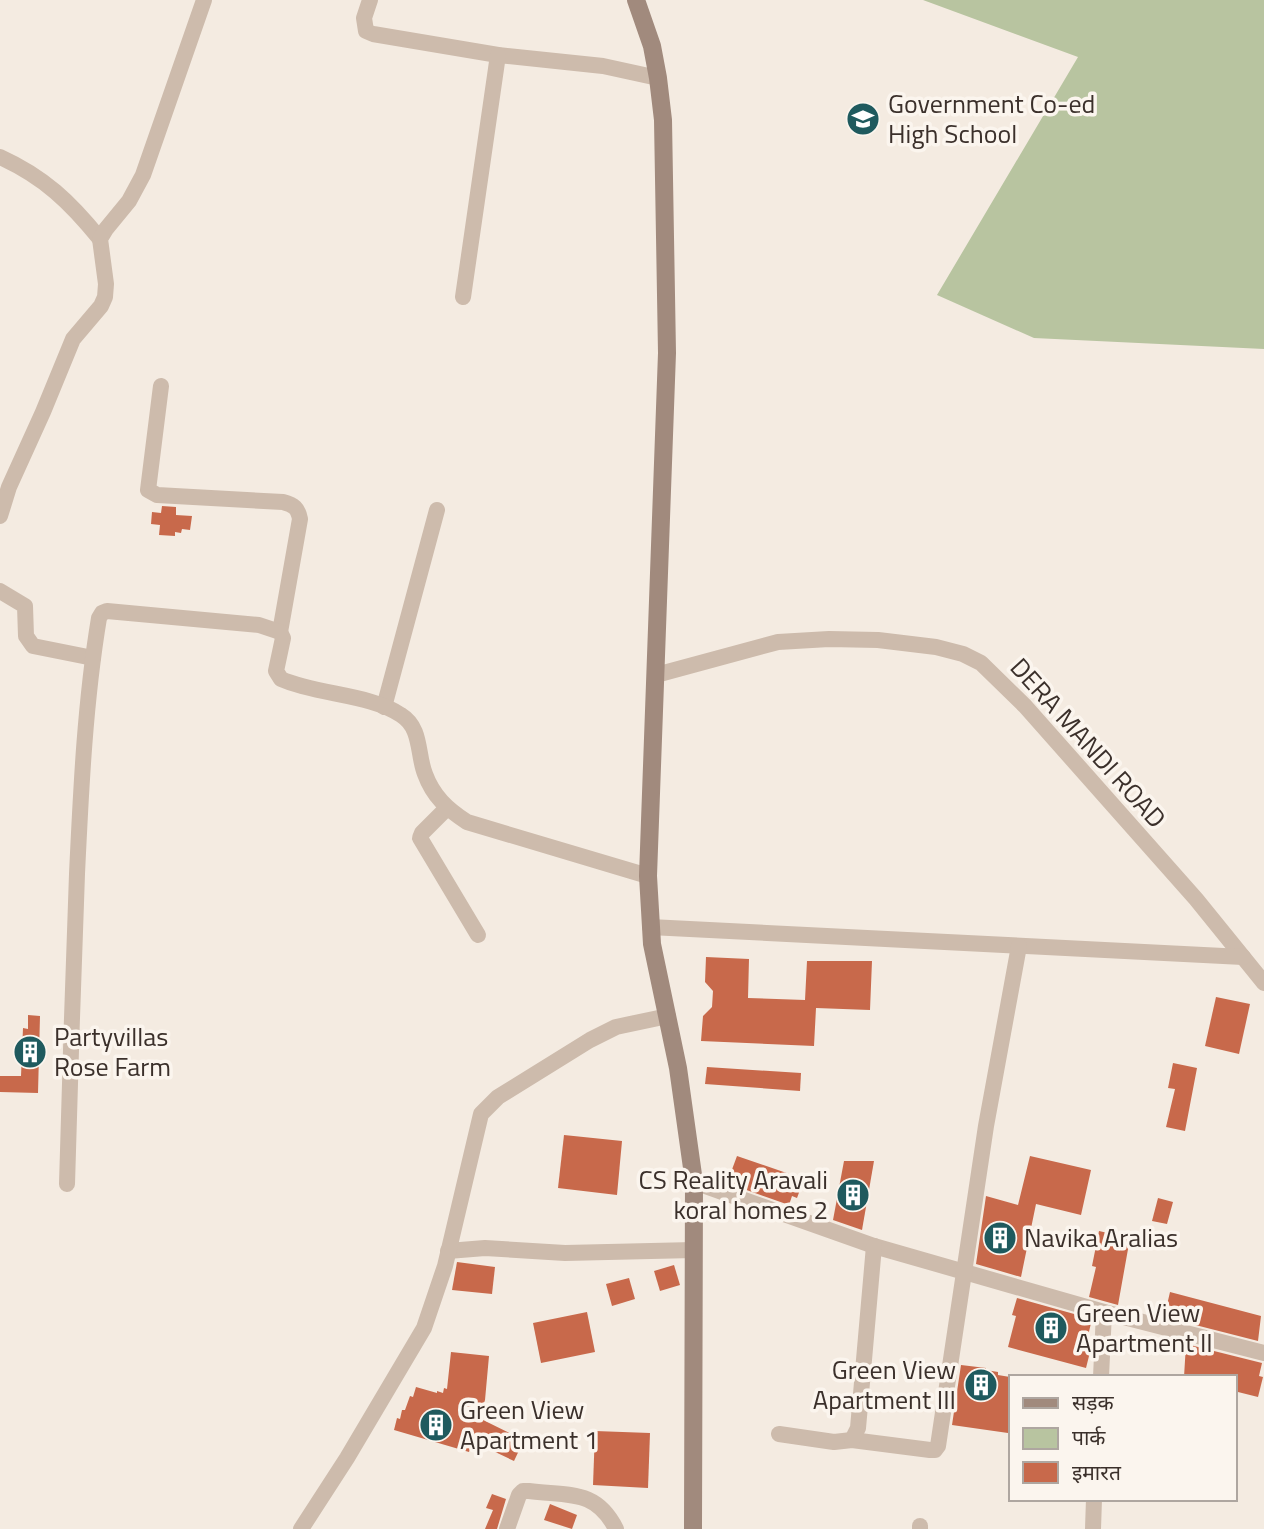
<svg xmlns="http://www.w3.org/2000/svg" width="1264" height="1529" viewBox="0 0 1264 1529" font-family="'Titillium Web','Noto Sans Devanagari',sans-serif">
<rect width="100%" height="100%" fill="#f4ebe1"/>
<polygon fill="#b8c4a0" points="923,0 1264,0 1264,349 1034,338 937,295 1078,57"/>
<g fill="#c8694b">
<polygon points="162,506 176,507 176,515 192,516 190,530 182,529 181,533 175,532 175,536 159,535 160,525 151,524 152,512 161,513"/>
<polygon points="706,957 749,959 748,998 805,1000 807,961 872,961 870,1010 816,1008 814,1046 701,1041 703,1016 712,1007 713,991 705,982"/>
<polygon points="1216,997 1250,1004 1239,1054 1205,1046"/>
<polygon points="28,1015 40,1016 38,1093 0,1092 0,1076 21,1076 23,1028 28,1029"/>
<polygon points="1173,1063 1197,1068 1185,1131 1166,1127 1175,1089 1168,1088"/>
<polygon points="707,1067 801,1073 800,1091 705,1084"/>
<polygon points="564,1135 622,1141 617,1195 558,1188"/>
<polygon points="737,1156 804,1179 797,1198 792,1196 789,1205 727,1183"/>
<polygon points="1030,1156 1091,1170 1081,1215 1036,1204 1021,1277 976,1264 986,1196 1018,1205"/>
<polygon points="844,1161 874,1161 862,1230 833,1220"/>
<polygon points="1158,1198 1173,1202 1167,1224 1152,1221"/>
<polygon points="1099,1231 1130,1238 1118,1305 1089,1297 1096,1267 1092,1266"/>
<polygon points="457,1262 495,1267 492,1294 452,1290"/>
<polygon points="674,1265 680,1285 660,1291 654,1271"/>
<polygon points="629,1278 635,1299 612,1306 606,1284"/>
<polygon points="1170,1292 1261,1316 1258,1341 1168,1318 1171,1306 1167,1305"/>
<polygon points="1017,1298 1092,1319 1087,1340 1092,1341 1092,1344 1086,1368 1008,1347 1016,1316 1012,1315"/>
<polygon points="587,1312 595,1352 541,1363 533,1323"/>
<polygon points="1186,1344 1262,1363 1259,1376 1263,1377 1258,1397 1234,1391 1234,1377 1184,1377"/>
<polygon points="451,1352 489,1356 485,1400 479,1418 524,1440 514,1461 472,1441 469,1452 394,1430 397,1418 400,1419 402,1410 405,1410 410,1396 413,1397 416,1387 437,1393 437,1391 443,1393 444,1388 447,1389"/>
<polygon points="961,1365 986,1368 986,1370 998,1372 998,1375 1010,1377 1008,1433 952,1425"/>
<polygon points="595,1431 650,1433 648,1488 593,1485"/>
<polygon points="492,1494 506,1499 497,1529 485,1529 493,1510 486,1508"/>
<polygon points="550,1504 577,1515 572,1529 544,1520"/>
</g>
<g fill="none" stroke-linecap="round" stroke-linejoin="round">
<g stroke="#cdbbac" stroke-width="16">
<polyline points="370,0 364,18 366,31 373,34 498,55 603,66 658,78"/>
<path d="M 0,157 C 44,177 70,202 100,239"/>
<polyline points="463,297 498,55"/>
<path d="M 161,386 L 148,490 L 157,495 L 283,502 C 294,505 298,508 300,519 L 280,632"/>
<polyline points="0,516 9,487 43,412 73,339 101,306 105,297 106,284 100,239 106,229 129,201 143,175 204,0"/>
<polyline points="0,591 25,606 26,636 33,646 93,658"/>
<polyline points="656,675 778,642 829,639 878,640 936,647 963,654 981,663 1025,706 1196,899 1264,983"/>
<polyline points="384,707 437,510"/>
<polyline points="447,808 422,833 420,838 478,935"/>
<polyline points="650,927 1243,957"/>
<polyline points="694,1182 874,1246 1104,1312 1264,1353"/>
<path d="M 67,1184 C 70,1081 73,977 77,874 C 81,789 85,702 99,618 L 102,613 L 107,611 L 259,625 L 280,632 L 283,638 L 276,671 L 281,679 C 317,695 370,694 401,715 C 422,728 417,754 425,774 C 433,796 447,809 467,822 L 648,876"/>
<polyline points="448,1251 485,1248 565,1253 694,1250"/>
<polyline points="1101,1377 1104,1312"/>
<polyline points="779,1434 834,1442 852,1440 930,1450 935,1450 938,1446 986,1126 1019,946"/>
<polyline points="852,1440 858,1428 874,1246"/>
<polyline points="301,1529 347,1458 424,1328 445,1266 481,1114 498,1097 590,1040 616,1027 668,1016"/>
<path d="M 507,1529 L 519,1495 L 523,1491 L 529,1491 C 569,1496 596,1489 616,1529"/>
<polyline points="920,1529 920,1526"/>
<polyline points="1093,1529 1094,1499"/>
</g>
<polyline stroke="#a18a7d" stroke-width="18" points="636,0 652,46 658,78 663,120 667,353 648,876 652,944 678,1068 694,1182 693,1529"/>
</g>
<defs>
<symbol id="school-disc" viewBox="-11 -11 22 22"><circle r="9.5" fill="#1f5a5e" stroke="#fbf5ee"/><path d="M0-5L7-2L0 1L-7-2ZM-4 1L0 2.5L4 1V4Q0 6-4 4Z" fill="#fff"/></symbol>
<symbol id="building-disc" viewBox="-11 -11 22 22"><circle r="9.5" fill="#1f5a5e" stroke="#fbf5ee"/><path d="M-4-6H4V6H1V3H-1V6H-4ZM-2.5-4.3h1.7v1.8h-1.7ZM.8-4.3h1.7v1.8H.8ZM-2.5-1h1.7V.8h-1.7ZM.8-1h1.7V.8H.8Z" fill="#fff"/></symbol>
</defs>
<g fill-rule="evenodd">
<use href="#school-disc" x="844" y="100" width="38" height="38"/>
<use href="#building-disc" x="11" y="1033" width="38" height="38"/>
<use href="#building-disc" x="834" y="1176" width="38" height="38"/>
<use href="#building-disc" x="981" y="1219" width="38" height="38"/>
<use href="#building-disc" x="1032" y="1309" width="38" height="38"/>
<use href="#building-disc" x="962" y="1366" width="38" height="38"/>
<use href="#building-disc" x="417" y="1406" width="38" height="38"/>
</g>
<g text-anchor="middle" stroke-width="7" stroke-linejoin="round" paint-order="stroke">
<g font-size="26" fill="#3b302b" stroke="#fbf5ee" text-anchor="start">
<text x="888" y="113">Government Co-ed<tspan x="888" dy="30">High School</tspan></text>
<text x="54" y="1046">Partyvillas<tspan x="54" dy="30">Rose Farm</tspan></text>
<text x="828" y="1189" text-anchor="end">CS Reality Aravali<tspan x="828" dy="30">koral homes 2</tspan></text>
<text x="1024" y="1247">Navika Aralias</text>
<text x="1076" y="1322">Green View<tspan x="1076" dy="30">Apartment II</tspan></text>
<text x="956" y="1379" text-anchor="end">Green View<tspan x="956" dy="30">Apartment III</tspan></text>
<text x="460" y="1419">Green View<tspan x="460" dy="30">Apartment 1</tspan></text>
</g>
<g font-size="26" fill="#3b302b" stroke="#fbf5ee">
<text transform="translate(1088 743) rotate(48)" y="9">DERA MANDI ROAD</text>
</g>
</g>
<rect x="1009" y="1375" width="228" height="126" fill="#fbf5ee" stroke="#aea6a0" stroke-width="2"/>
<rect x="1023" y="1398" width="35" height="10" fill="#a18a7d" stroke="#aea6a0" stroke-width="2"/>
<text x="1072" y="1410" font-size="21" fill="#3b302b">सड़क</text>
<rect x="1023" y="1428" width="35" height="21" fill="#b8c4a0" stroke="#aea6a0" stroke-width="2"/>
<text x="1072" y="1445" font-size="21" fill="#3b302b">पार्क</text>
<rect x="1023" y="1462" width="35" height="21" fill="#c8694b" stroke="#aea6a0" stroke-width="2"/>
<text x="1072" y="1480" font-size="21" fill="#3b302b">इमारत</text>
</svg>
